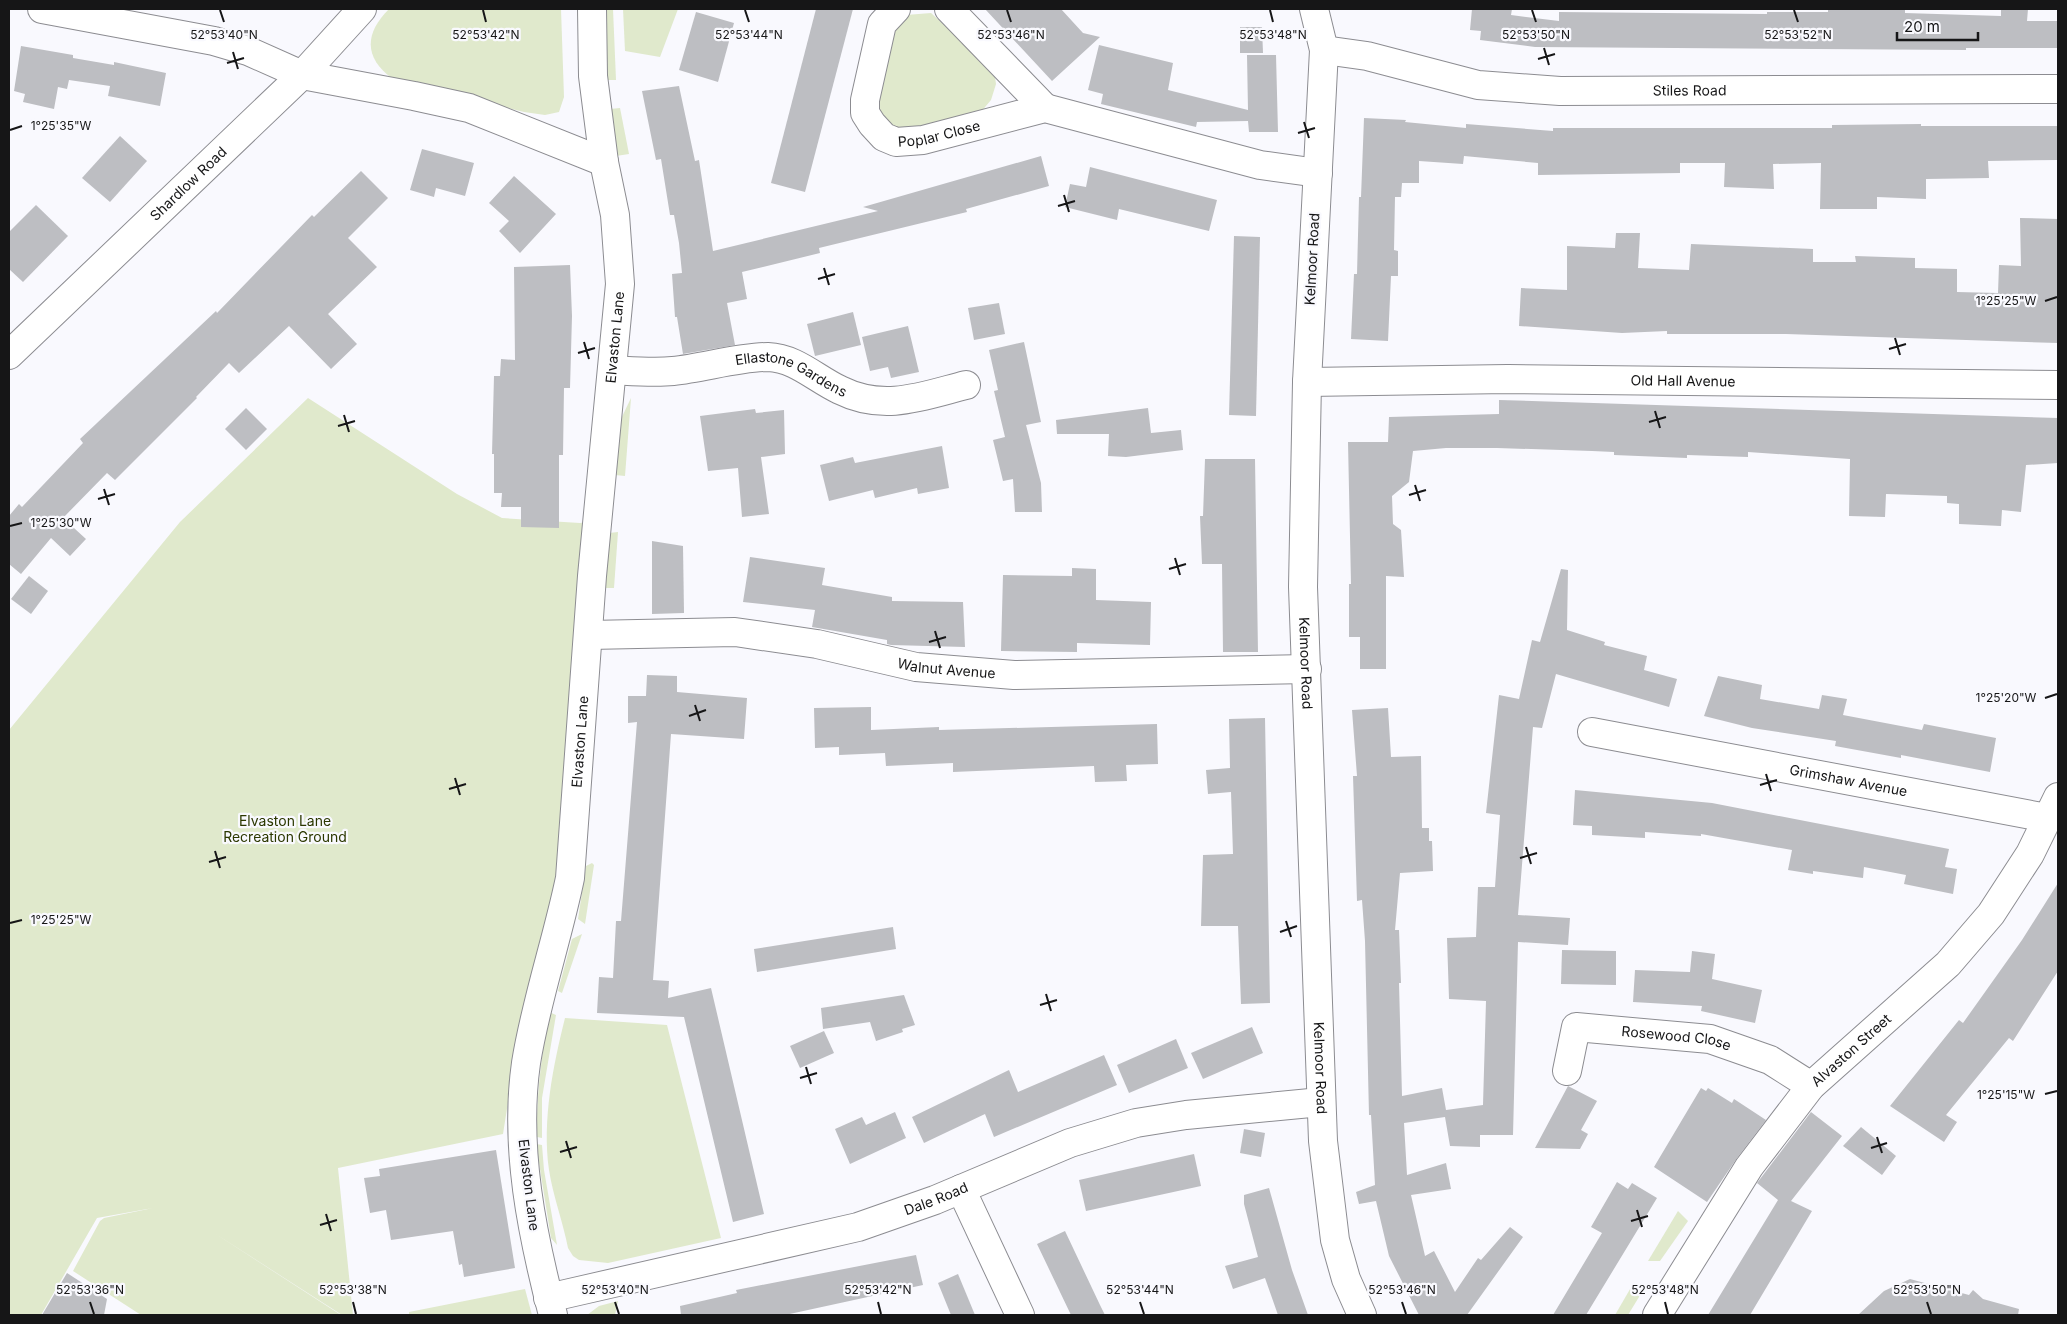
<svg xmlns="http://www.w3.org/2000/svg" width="2067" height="1324" viewBox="0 0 2067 1324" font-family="Inter,sans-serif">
<rect width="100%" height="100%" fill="#f9f9fe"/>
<g fill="#e0e9cc">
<path d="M 389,9 L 561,9 L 564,97 L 559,112 L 545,115 L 524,112 L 393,79 C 364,58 364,34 389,9 Z"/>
<polygon points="603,9 613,9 616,80 606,80"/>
<polygon points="623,9 678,9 660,57 625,51"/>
<polygon points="931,13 994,70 996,84 991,100 980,113 911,130 900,129 886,124 876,104 894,28 906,15"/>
<polygon points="620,108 629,154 616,156 610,109"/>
<polygon points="308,398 457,494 502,518 580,523 593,521 554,899 512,1077 503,1134 338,1168 353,1315 342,1315 211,1231 341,1315 141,1315 73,1271 100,1221 104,1218 153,1208 97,1218 41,1315 9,1315 9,730 180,522"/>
<polygon points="631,398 625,476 615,475 620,421"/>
<polygon points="618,532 614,588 605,588 609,533"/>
<polygon points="592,863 594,865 585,924 578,919 586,866"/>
<polygon points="582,934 562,993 558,991 572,939"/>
<path d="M 549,1012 L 556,1015 L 542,1098 L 542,1138 L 537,1137 C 536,1095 542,1054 549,1012 Z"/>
<path d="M 565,1018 L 667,1025 L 721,1238 L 608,1263 L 579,1260 L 573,1256 L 568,1248 C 563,1222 553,1196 549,1170 C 542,1120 553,1066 565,1018 Z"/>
<polygon points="536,1144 542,1145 544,1170 557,1245 551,1238"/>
<polygon points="1678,1211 1688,1221 1660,1261 1648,1261"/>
<polygon points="1633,1284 1640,1288 1639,1297 1628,1315 1615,1315"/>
<polygon points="525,1289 532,1315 409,1315 409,1312"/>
<polygon points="618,1301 615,1315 587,1315 599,1306"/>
</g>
<g fill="#bdbec2">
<polygon points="816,9 853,9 805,192 771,183"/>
<polygon points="985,9 1061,9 1083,33 1100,37 1052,81"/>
<polygon points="1472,9 1512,9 1511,15 1559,21 1559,12 1767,14 1767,12 1828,12 1828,9 1905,9 1905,13 2001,16 2001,9 2028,9 2027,21 2058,21 2058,48 1966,48 1966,50 1535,47 1480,40 1481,31 1470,30"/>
<polygon points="696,12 734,23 718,82 679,70"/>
<polygon points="1240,27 1262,27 1263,53 1240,53"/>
<polygon points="1099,45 1173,63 1168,90 1248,110 1247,55 1276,55 1278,132 1249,132 1248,121 1197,122 1196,127 1101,104 1103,94 1088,90"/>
<polygon points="21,46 73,55 73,58 114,65 114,62 166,73 160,106 108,96 110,86 69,80 67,89 58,87 54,109 23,102 25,94 14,91"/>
<polygon points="679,86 695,161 699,160 713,251 878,211 863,207 1041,156 1049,186 966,209 967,212 819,248 820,253 742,272 747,299 727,303 735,345 683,354 677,317 675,317 672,274 682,273 679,243 674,215 670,215 661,159 656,160 642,91"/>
<polygon points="1364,118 1406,120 1405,122 1466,128 1466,124 1553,131 1553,128 1832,128 1832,125 1921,124 1921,126 2058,126 2058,160 1988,161 1989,178 1926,179 1926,199 1877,197 1877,209 1820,209 1821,163 1773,164 1774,189 1724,187 1725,163 1680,163 1680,173 1538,175 1538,163 1464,156 1463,164 1419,161 1419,183 1402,183 1401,197 1395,197 1394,250 1398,251 1398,276 1391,276 1388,341 1351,339 1354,274 1357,274 1359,197 1361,197"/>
<polygon points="120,136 147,161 110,202 82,178"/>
<polygon points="422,149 474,163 465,196 436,188 434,197 410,190"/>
<polygon points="1090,167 1217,200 1209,231 1119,209 1117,220 1065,207 1070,184 1086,187"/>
<polygon points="361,171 388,198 348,238 377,267 328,314 357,344 331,369 289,326 239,373 229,363 196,397 197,398 115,480 107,473 63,518 86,539 70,556 51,538 21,574 9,564 9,516 19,504 22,507 83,443 80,439 216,311 217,313 312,215 314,217"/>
<polygon points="514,176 556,214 520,253 499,231 509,221 489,203"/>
<polygon points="36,205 68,236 23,282 9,269 9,232"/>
<polygon points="2020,218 2058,219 2058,343 1786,334 1667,334 1667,331 1622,333 1519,326 1521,288 1567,290 1567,246 1615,248 1616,233 1640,233 1638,268 1689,270 1691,244 1813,249 1813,262 1856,262 1855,256 1915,258 1915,268 1957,269 1957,292 1998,293 1999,265 2021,266"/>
<polygon points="1234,236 1260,237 1256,416 1229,415"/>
<polygon points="570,265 572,316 570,388 564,388 563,455 559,455 559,528 521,527 521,507 501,507 502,493 494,493 494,454 492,454 494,376 500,376 501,359 515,360 514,267"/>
<polygon points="999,303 1005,334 974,340 968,308"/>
<polygon points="853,312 861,345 815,356 807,324"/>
<polygon points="908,326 919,372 891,378 888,367 870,371 862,337"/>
<polygon points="1024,342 1041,422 1026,425 1041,483 1042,512 1015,512 1013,479 1003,481 993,440 1005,437 994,391 998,390 989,350"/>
<polygon points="1499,400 2058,418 2058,463 2026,465 2021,512 2002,510 2001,526 1959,524 1959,504 1947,503 1947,496 1886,494 1885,517 1849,516 1850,459 1748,452 1748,457 1687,455 1687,458 1614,455 1614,452 1592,451 1497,448 1446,448 1413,451 1409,482 1392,496 1393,524 1401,530 1404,577 1386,576 1386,669 1360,669 1360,637 1349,637 1349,584 1351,584 1348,442 1388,442 1389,417 1499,414"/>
<polygon points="246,408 267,429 246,450 225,429"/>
<polygon points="1148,408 1151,433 1181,430 1183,450 1126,457 1108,456 1109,434 1057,434 1056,420"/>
<polygon points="755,409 756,413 784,410 785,454 761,457 769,514 742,517 738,468 708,471 700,416"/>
<polygon points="942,446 949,488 918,494 917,488 875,498 873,490 829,501 820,465 853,457 855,463"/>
<polygon points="1205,459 1255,459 1258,652 1223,652 1222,564 1202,564 1200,516 1203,516"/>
<polygon points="652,541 683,546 684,613 652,614"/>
<polygon points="750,557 825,568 822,585 892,597 892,601 963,602 965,647 891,645 887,644 887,640 812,627 815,610 743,602"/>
<polygon points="1072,568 1096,569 1096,600 1151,602 1150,645 1077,643 1077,652 1001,651 1003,575 1072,576"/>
<polygon points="1561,569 1568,570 1567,630 1605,642 1604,645 1647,656 1644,670 1677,679 1669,707 1556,674 1542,728 1533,727 1518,915 1570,918 1568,945 1518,942 1513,1135 1480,1135 1480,1147 1450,1146 1445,1117 1404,1123 1407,1175 1446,1163 1451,1189 1411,1195 1425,1256 1434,1251 1455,1292 1478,1258 1481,1260 1510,1227 1523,1237 1467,1315 1419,1315 1389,1256 1376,1201 1359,1204 1356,1192 1375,1185 1371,1115 1369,1115 1365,941 1362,900 1357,901 1353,776 1357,776 1352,710 1388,708 1391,757 1421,756 1422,828 1429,828 1429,841 1432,841 1433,871 1400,873 1395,930 1399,930 1401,983 1399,983 1402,1096 1442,1088 1446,1110 1483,1105 1486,1001 1449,999 1447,938 1476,937 1478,887 1495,887 1500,815 1486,813 1499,695 1519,699 1532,640 1540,642"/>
<polygon points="29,576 48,591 31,614 11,599"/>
<polygon points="647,675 677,676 677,692 747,698 744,739 671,734 653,980 669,981 668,998 711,988 764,1214 733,1222 684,1017 597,1013 599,977 613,978 616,921 621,921 637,722 628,723 628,696 646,696"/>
<polygon points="1718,676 1762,685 1760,699 1819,709 1822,695 1847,699 1843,715 1922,730 1924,724 1996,738 1990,772 1901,755 1901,758 1835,746 1836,741 1752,728 1704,716"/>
<polygon points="871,707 871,730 939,727 939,730 1157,724 1158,764 1126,765 1127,781 1095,782 1094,766 953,772 953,763 886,766 885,753 839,755 839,747 815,748 814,708"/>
<polygon points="1265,718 1270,1003 1241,1004 1238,926 1201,926 1203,855 1233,854 1231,792 1208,794 1206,770 1230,768 1229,719"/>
<polygon points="1575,790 1712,803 1949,849 1945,867 1957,869 1953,894 1904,884 1906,875 1864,867 1863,878 1813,871 1813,874 1788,870 1792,850 1701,834 1701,836 1645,832 1645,838 1592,835 1592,826 1573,825"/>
<polygon points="2058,883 2058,971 2013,1041 2009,1038 1946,1115 1957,1122 1944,1142 1890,1106 1959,1020 1963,1023 2022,940"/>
<polygon points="893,927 896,949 757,972 754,949"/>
<polygon points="1562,950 1616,951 1616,985 1561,984"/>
<polygon points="1692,951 1715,954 1712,979 1762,990 1755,1023 1701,1011 1702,1006 1633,1002 1635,970 1690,972"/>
<polygon points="904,995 915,1025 902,1029 903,1032 876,1041 870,1022 823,1029 821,1008"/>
<polygon points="1252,1027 1263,1053 1203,1079 1191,1053"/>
<polygon points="824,1031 834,1053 800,1068 790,1046"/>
<polygon points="1176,1039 1188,1068 1129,1093 1117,1065"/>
<polygon points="1104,1055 1117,1085 994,1137 985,1114 924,1143 912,1117 1009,1070 1018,1092"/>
<polygon points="1568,1086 1597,1101 1581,1130 1588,1134 1580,1149 1535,1148"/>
<polygon points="1701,1088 1706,1091 1708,1088 1732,1103 1734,1099 1766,1120 1737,1158 1707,1202 1654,1167"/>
<polygon points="895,1112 906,1138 850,1164 835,1129 862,1117 866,1125"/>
<polygon points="1811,1112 1842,1136 1791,1201 1812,1211 1750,1315 1708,1315 1778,1200 1757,1183"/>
<polygon points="1861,1127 1896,1156 1882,1175 1843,1146"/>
<polygon points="1244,1129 1265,1133 1261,1157 1240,1153"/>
<polygon points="496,1150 515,1268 464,1277 462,1264 459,1265 453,1231 391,1240 386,1210 370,1213 364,1178 380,1176 379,1169"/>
<polygon points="1194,1154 1201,1186 1086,1211 1079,1180"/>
<polygon points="1617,1182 1628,1189 1632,1183 1657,1198 1586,1315 1553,1315 1602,1233 1591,1227"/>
<polygon points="1269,1188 1292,1270 1308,1315 1278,1315 1265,1278 1233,1289 1225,1266 1258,1257 1244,1204 1244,1195"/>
<polygon points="1065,1231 1100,1305 1105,1315 1071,1315 1037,1244"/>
<polygon points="916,1255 923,1285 785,1315 681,1315 680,1306 737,1293 736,1290"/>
<polygon points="67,1273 107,1299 104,1315 42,1315"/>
<polygon points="958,1274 975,1315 951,1315 938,1283"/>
<polygon points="1910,1279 1969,1295 1973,1290 1983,1299 2019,1309 2018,1315 1858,1315 1884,1291"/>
</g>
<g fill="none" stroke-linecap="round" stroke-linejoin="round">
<defs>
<g id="minor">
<polyline points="42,9 214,41 248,51 302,75 414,96 469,108 604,162"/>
<path id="s1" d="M 896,9 L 882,24 L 865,100 L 865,113 L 872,124 L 884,137 L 896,142 L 923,140 L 1045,108 L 1260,165 L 1318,173"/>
<polyline points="949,9 1045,108"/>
<path id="s2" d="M 1314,9 L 1324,50 L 1307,382 L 1303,587 L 1323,1141 L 1335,1240 L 1346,1279 L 1362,1315"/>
<path id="s3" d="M 1324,50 L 1367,56 L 1478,85 L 1560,91 L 2058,89"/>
<path id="s4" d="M 9,355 L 302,75 L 362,9"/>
<path id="s5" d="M 612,370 C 632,371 653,373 673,371 C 703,368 739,357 768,357 C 796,358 816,379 840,390 C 884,412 923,396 966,385"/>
<path id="s6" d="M 1307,382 L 1508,379 L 2058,385"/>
<path id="s7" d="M 589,635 L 735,632 L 817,644 L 916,667 L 1014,675 L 1307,669"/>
<path id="s8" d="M 1592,732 L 2047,818"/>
<path id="s9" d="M 1567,1071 L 1576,1027 L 1710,1039 L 1770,1060 L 1811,1086"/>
<polyline points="961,1189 1020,1315"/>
<path id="s10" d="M 548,1298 L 858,1227 L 935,1200 L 1070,1143 L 1136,1123 L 1186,1115 L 1321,1102"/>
<path id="s11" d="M 553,1315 C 532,1234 514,1147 526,1063 C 536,1000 557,941 570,878 L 592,576 L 620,284 L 615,215 L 604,162 L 593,76 L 592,9"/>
<path id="s12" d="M 1657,1315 L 1749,1167 L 1811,1086 L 1948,964 L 1991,914 L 2030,854 L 2058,797"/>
</g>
</defs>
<use href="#minor" stroke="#8c8c91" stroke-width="30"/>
<use href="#minor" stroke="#fff" stroke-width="28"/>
</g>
<path fill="none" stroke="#161617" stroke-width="2" d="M 220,10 L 224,22M 483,10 L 486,22M 745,10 L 749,22M 1007,10 L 1011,22M 1270,10 L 1273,22M 1532,10 L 1536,22M 1794,10 L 1798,22M 1544,48 L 1549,65M 233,52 L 238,69M 1538,59 L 1555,54M 227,63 L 244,58M 1304,122 L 1309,138M 10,130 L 22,126M 1298,133 L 1315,128M 1064,195 L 1069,212M 1058,206 L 1075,201M 824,268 L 829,285M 818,279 L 835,274M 2045,301 L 2057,297M 1895,338 L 1900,355M 584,342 L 589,359M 1889,349 L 1906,344M 578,353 L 595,348M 1655,411 L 1660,428M 344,415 L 349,432M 1649,422 L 1666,417M 338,426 L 355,421M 1415,485 L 1420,501M 104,489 L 109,505M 1409,495 L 1426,490M 98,499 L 115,494M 10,526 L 22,523M 1175,558 L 1180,575M 1169,569 L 1186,564M 935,631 L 940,648M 929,642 L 946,637M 2045,698 L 2057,694M 695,705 L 700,721M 689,716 L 706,710M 1766,774 L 1771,791M 455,778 L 460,795M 1760,785 L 1777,780M 449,789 L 466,784M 1526,847 L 1531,864M 215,851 L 220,868M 1520,858 L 1537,853M 209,862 L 226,857M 1286,921 L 1291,937M 10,923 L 22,920M 1280,932 L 1297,926M 1046,994 L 1051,1011M 1040,1005 L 1057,1000M 806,1067 L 811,1084M 800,1078 L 817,1073M 2045,1094 L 2057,1091M 1877,1137 L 1882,1153M 566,1141 L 571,1158M 1871,1148 L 1887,1143M 560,1152 L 577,1147M 1637,1210 L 1642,1227M 326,1214 L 331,1231M 1631,1221 L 1648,1216M 320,1225 L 337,1220M 90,1302 L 94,1314M 353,1302 L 356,1314M 615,1302 L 619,1314M 878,1302 L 881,1314M 1140,1302 L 1144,1314M 1402,1302 L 1406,1314M 1665,1302 L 1668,1314M 1927,1302 L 1931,1314"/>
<g text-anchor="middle" stroke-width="4.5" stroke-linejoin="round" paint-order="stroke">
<g font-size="14" fill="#161617" stroke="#f9f9fe">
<text dy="5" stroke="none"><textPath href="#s3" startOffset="370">Stiles Road</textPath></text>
<text dy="5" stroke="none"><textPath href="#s1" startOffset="199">Poplar Close</textPath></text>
<text dy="5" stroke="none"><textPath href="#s4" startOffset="248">Shardlow Road</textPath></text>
<text transform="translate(1312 259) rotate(-87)" y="5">Kelmoor Road</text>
<text dy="5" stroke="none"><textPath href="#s11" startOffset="988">Elvaston Lane</textPath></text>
<text dy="5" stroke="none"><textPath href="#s5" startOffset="184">Ellastone Gardens</textPath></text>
<text dy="5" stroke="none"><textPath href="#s6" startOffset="376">Old Hall Avenue</textPath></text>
<text dy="5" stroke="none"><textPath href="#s2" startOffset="656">Kelmoor Road</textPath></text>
<text dy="5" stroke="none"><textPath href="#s7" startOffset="361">Walnut Avenue</textPath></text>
<text dy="5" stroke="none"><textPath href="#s11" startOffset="582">Elvaston Lane</textPath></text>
<text dy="5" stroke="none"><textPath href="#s8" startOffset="261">Grimshaw Avenue</textPath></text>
<text dy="5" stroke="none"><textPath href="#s9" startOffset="146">Rosewood Close</textPath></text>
<text dy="5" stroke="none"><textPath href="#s12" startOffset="330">Alvaston Street</textPath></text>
<text dy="5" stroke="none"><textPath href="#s2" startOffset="1061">Kelmoor Road</textPath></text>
<text transform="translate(529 1185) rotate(83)" y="5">Elvaston Lane</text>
<text dy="5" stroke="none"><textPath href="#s10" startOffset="401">Dale Road</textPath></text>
</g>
<g font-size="14" fill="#2c3800" stroke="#f9f9fe">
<text x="285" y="826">Elvaston Lane<tspan x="285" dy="16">Recreation Ground</tspan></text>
</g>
</g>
<g font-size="12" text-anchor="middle" fill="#161617" stroke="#f9f9fe" stroke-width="4.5" stroke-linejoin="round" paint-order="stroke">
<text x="224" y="39">52°53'40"N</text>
<text x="486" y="39">52°53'42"N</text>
<text x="749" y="39">52°53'44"N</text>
<text x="1011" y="39">52°53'46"N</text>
<text x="1273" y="39">52°53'48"N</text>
<text x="1536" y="39">52°53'50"N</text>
<text x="1798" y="39">52°53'52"N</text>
<text x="61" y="130">1°25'35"W</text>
<text x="2006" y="305">1°25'25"W</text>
<text x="61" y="527">1°25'30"W</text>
<text x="2006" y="702">1°25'20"W</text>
<text x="61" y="924">1°25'25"W</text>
<text x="2006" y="1099">1°25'15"W</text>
<text x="90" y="1294">52°53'36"N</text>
<text x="353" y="1294">52°53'38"N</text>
<text x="615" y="1294">52°53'40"N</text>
<text x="878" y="1294">52°53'42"N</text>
<text x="1140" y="1294">52°53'44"N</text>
<text x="1402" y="1294">52°53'46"N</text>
<text x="1665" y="1294">52°53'48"N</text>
<text x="1927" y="1294">52°53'50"N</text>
</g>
<rect width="2067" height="1324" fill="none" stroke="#161617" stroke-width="20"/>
<path d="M1897 32v8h81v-8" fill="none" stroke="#161617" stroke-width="2.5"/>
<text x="1904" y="32" font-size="15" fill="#161617" stroke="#f9f9fe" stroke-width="4" paint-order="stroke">20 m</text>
</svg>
